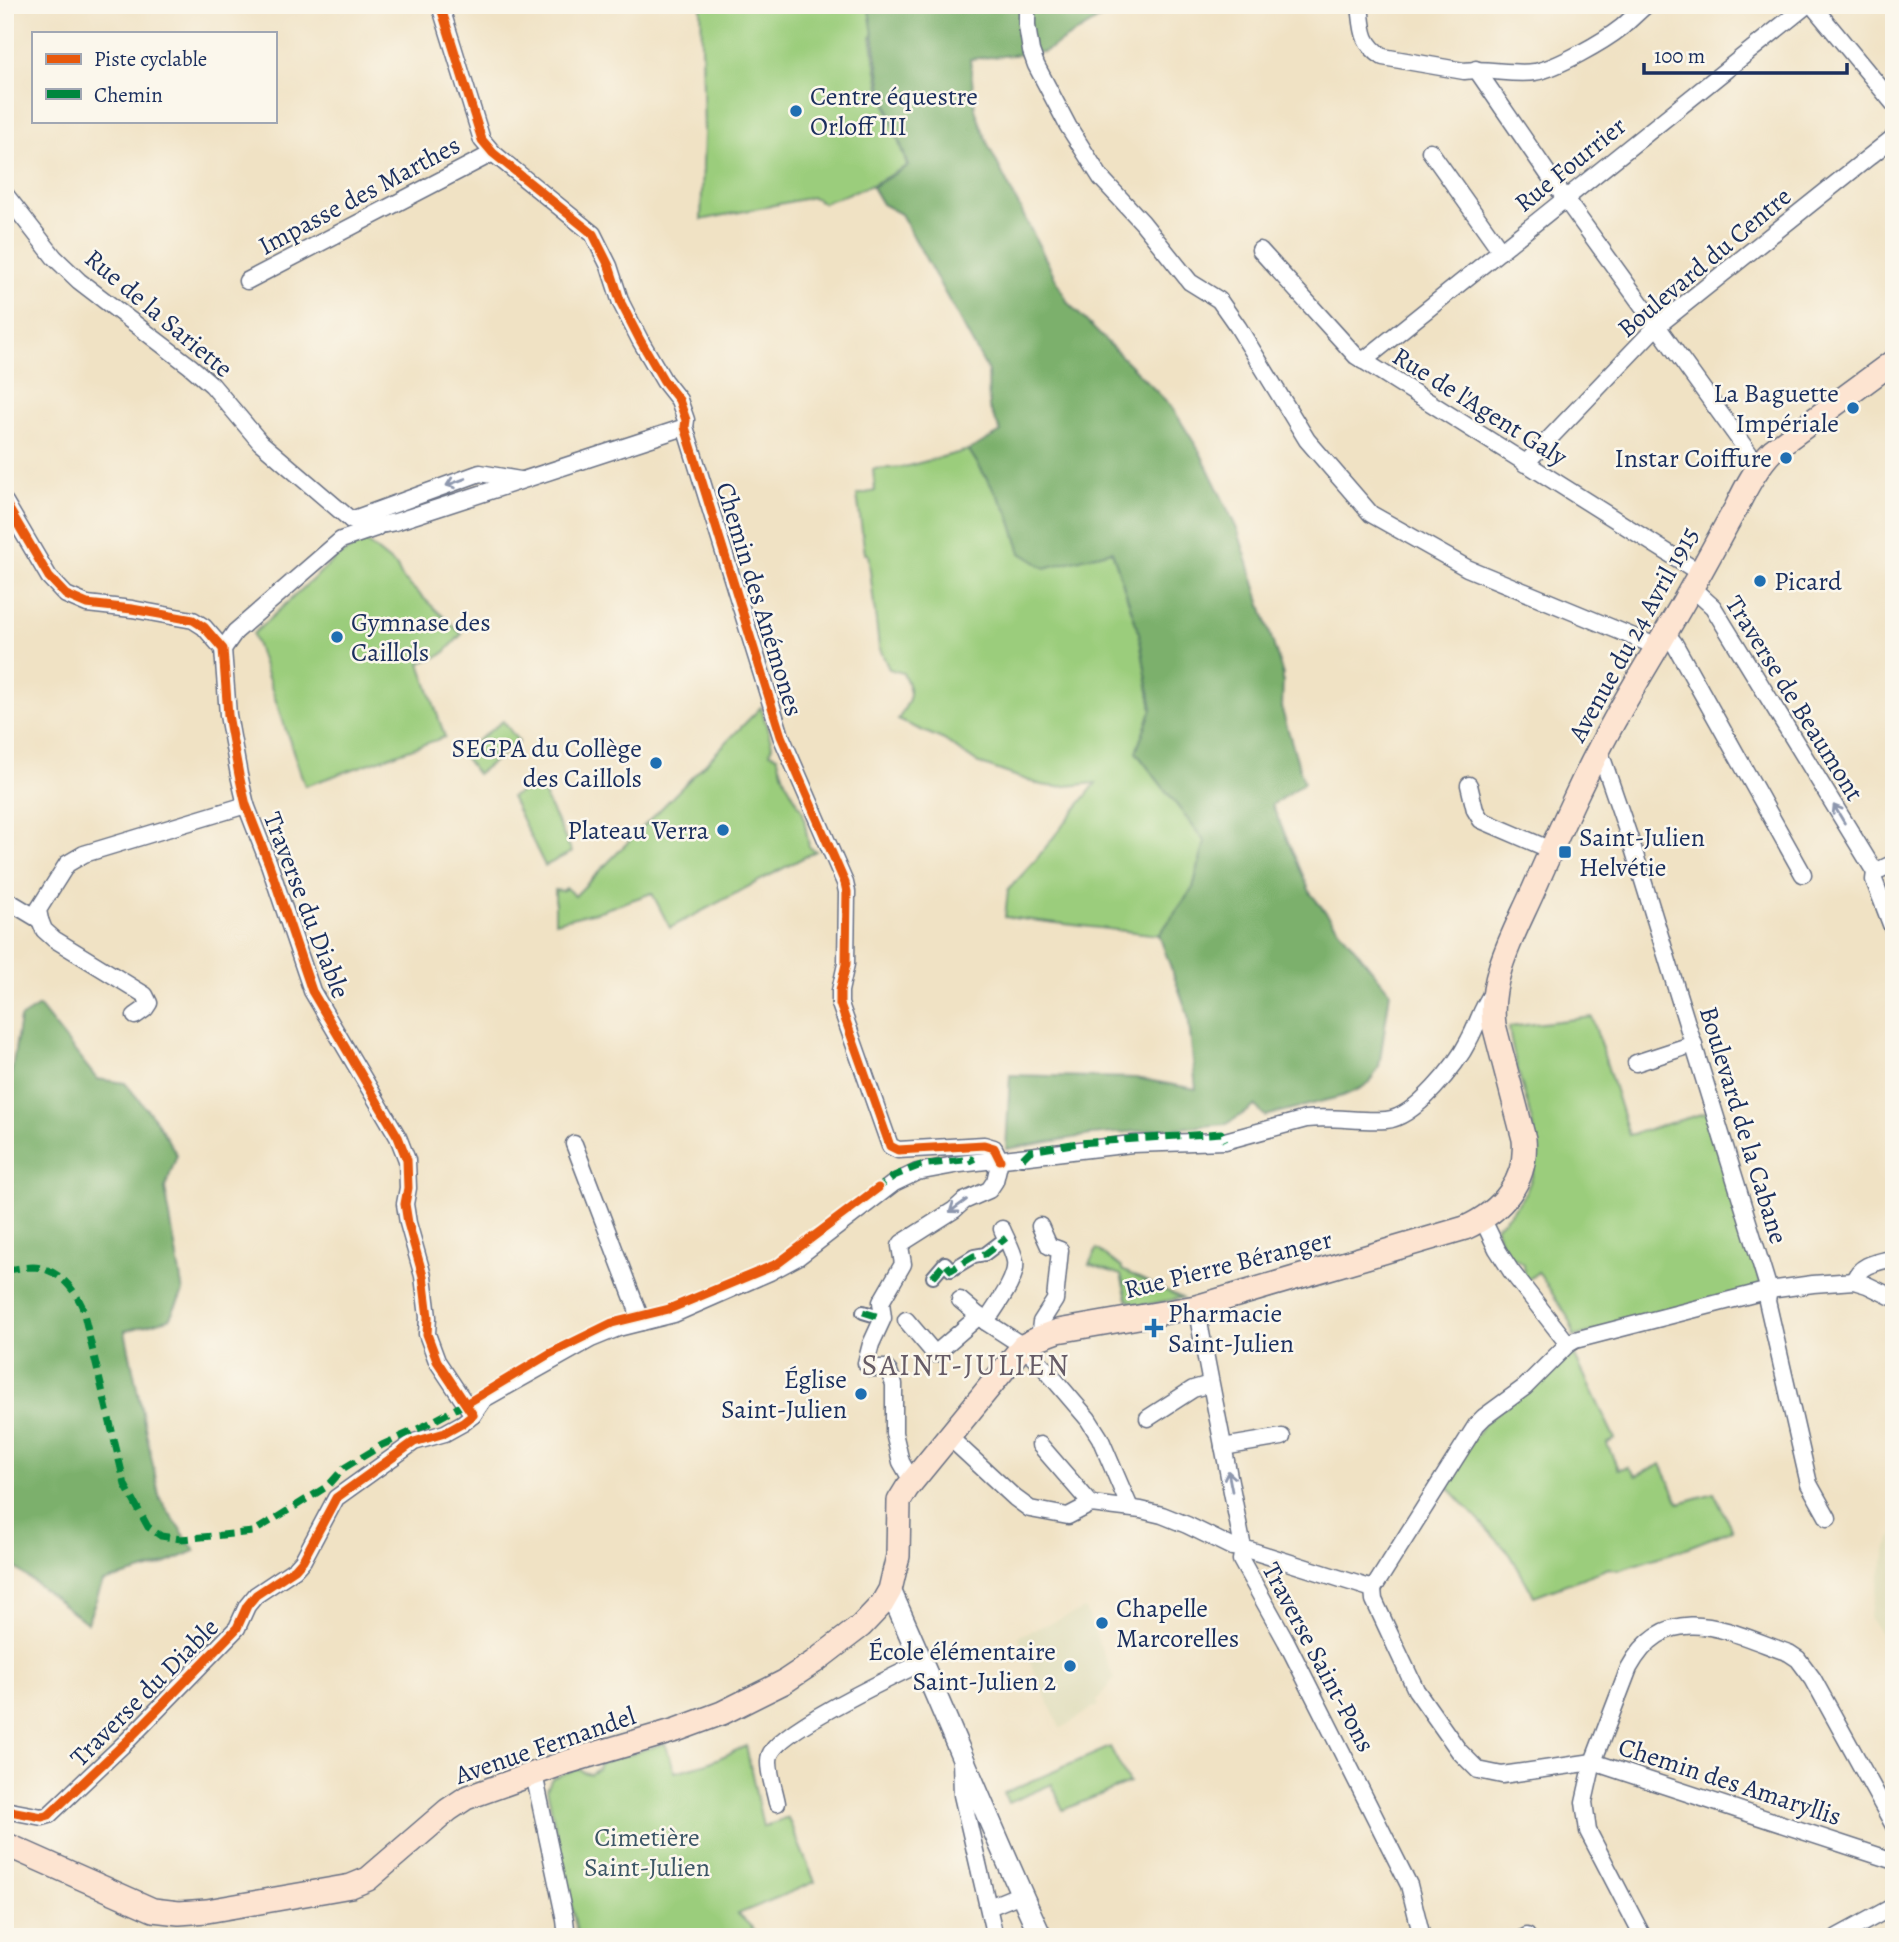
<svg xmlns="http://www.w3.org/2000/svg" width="1899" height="1942" viewBox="0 0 1899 1942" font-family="Alegreya,serif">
<rect width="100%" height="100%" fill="#fbf7ec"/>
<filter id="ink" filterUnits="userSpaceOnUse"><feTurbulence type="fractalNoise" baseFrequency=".0143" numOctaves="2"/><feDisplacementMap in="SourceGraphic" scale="14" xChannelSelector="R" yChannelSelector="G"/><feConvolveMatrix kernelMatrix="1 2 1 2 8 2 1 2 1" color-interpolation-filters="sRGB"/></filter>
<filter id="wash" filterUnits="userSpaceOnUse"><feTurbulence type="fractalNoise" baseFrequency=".00686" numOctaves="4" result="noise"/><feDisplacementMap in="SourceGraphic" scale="28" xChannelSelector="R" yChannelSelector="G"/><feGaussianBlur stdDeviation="1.57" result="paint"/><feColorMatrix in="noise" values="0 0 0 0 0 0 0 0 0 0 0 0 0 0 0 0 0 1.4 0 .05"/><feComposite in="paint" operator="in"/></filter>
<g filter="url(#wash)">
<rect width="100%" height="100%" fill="#f0e2c4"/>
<g fill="#e0ddbb">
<polygon points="1894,1534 1894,1654 1869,1617 1887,1547"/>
<polygon points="1085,1609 1114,1679 1097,1701 1099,1706 1092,1708 1062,1728 1060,1728 1018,1636"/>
</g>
<g fill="#9bcd7c" stroke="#5b7e6d" stroke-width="2">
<polygon points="701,5 967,5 965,28 871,37 880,88 907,166 872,185 823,203 813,197 701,220 704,134"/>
<path d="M 969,450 L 1008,512 L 1022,553 L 1112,551 L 1139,633 L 1152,709 L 1136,752 L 1205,842 L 1193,888 L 1159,935 L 1005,917 L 1008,890 L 1034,862 L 1096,783 L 1056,787 L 1041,785 L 978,763 L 944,740 L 898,720 C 910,698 915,697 903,673 L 889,669 L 879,647 L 868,554 L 865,554 L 857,495 L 875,491 L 873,469 L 904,467 Z"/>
<polygon points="365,541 397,567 402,578 462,634 442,655 420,663 445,737 305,786 253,634 337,557"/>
<polygon points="761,707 772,745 770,753 777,756 785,780 803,812 809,847 816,851 670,928 652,893 600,911 555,922 555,890 562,891 566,888 575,896"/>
<polygon points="503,721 519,742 477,774 461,753"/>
<polygon points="538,783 572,852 545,866 511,797"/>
<path d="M 1592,1017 L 1629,1135 L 1708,1112 L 1762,1287 L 1573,1337 L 1571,1322 L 1538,1272 L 1524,1283 L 1524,1264 L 1514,1258 L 1507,1260 L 1495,1227 C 1572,1165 1517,1104 1509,1027 Z"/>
<polygon points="1097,1249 1122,1268 1122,1270 1182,1298 1139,1306 1127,1299 1121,1275 1089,1264"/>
<polygon points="1573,1352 1615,1439 1607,1444 1618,1469 1628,1467 1636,1476 1661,1464 1679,1503 1714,1493 1732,1530 1681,1550 1618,1570 1609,1568 1534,1596 1510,1554 1444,1483 1484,1423"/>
<polygon points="665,1743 675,1772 708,1763 746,1746 763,1827 788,1818 815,1882 738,1914 762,1937 578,1937 547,1789 552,1778 579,1768 583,1772 590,1774 598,1769 600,1763"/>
<polygon points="1110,1747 1129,1783 1063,1810 1052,1784 1008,1803 1004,1793"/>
</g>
<g fill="#7cb06c" stroke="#4c7065" stroke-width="2">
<polygon points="871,5 1122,5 1044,52 970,59 975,109 989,147 1068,303 1171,406 1200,452 1238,531 1283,675 1282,710 1304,783 1272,805 1311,894 1390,992 1379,1067 1370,1082 1361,1088 1343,1096 1265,1116 1255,1106 1227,1124 1091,1135 1006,1149 1010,1075 1136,1078 1196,1089 1188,1015 1159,935 1193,888 1205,842 1136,752 1152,709 1139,633 1112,551 1045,568 1021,553 1008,512 969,450 1001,432 989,407 988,371 901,214 882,204 872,187 908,166 882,89 869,10"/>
<polygon points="39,1006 97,1079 125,1083 155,1119 177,1155 165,1188 183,1292 169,1319 125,1331 160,1499 195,1551 160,1566 103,1582 87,1623 5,1560 5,1114 20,1018"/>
</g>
</g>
<g filter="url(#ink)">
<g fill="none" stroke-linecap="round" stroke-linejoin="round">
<defs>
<g id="pedestrian">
<polyline points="933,1277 945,1263 951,1270 974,1256 985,1254 1006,1238"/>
<polyline points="863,1312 883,1318"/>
</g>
<g id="minor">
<polyline points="440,5 482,140 493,153 593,234 609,266 621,303 640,340 664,381 679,400 686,420 685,427 781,736 845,883 847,892 846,964 840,991 840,1004 890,1146 898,1150 984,1145 994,1148 1000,1160"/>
<polyline points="1027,5 1027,26 1031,51 1036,65 1068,126 1101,178 1142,222 1190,282 1219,300 1238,327 1307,440 1371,514 1467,568 1658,647"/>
<path d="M 1360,5 C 1363,29 1361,43 1383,57 L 1464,71 C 1487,68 1511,75 1535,72 C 1557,68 1603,42 1622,27 C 1630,20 1638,12 1646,5"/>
<polyline points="1812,5 1894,104"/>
<polyline points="1476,69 1566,200 1759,467"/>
<polyline points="1430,151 1501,251"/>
<path d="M 5,194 L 54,257 L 79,281 L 190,366 L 212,385 L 260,442 L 351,520 C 365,526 380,526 395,522 L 685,427"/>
<polyline points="1260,250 1356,356 1700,573"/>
<polyline points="247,281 493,153"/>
<polyline points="1363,361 1807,5"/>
<polyline points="1525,464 1656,327 1894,137"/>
<polyline points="5,502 49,577 66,595 87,604 132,609 193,620 204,627 223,649 228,715 239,775 246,805 269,864 312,991 398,1137 407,1160 408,1188 405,1204 408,1223 423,1276 428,1317 427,1334 437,1361 473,1415 463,1423 445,1433 414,1442 336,1498 303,1560 295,1569 256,1595 247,1606 237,1628 128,1740 49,1815 42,1817 5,1810"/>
<polyline points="351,520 480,473 520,480"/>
<polyline points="1692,588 1713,607 1875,872"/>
<polyline points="1666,633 1674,643 1803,874"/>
<polyline points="223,649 235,632 341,540 376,528"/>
<polyline points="1599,749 1633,848 1769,1290 1767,1301 1809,1484 1828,1518"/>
<polyline points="1469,785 1475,810 1481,820 1551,850"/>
<polyline points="1875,872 1874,880 1894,932"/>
<polyline points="1875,872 1894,863"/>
<polyline points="5,899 40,920"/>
<polyline points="135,1016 145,1009 149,1003 145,995 54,939 44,930 40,920 38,910 67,864 84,854 246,805"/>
<polyline points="1636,1063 1694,1044"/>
<polyline points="574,1144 642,1322"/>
<polyline points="1483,1220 1497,1249 1511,1271 1568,1344"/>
<path d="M 1854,1281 C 1859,1264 1878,1262 1894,1258"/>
<polyline points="960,1300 986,1322 1023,1346 1041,1364 1088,1419 1100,1438 1130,1508"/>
<polyline points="1196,1307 1243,1548 1241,1560 1286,1641 1409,1885 1422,1937"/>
<polyline points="906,1320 935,1354 979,1316"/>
<path d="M 986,1322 C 995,1307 1018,1279 1015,1261 C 1013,1250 1006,1239 1002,1229"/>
<polyline points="1039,1338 1041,1322 1055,1300 1060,1250 1049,1246 1040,1226"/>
<path d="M 473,1415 L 484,1399 L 591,1339 L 618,1328 L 674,1314 L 770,1272 L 798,1257 L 894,1183 L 917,1172 L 960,1164 L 1132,1144 L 1225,1141 L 1306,1119 C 1333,1116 1360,1122 1386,1120 C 1415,1118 1457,1064 1469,1040 C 1479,1022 1480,1010 1493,992"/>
<polyline points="1148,1418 1193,1389 1210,1384"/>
<polyline points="948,1436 1015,1498 1030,1509 1068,1516 1091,1504 1141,1510 1162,1515 1187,1525 1232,1547 1243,1548 1373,1589"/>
<polyline points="1040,1445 1091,1504"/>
<polyline points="1223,1447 1282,1437"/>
<polyline points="912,1481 901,1462 894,1433 894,1384 889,1372 885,1368 870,1368 866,1363 871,1344 883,1318 881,1302 903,1264 900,1246 902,1243 954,1210 964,1201 989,1190 995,1181 1000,1160"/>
<polyline points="1373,1589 1477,1424 1484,1417 1525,1387 1568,1344 1575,1340 1769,1290 1813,1284 1854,1281 1867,1285 1894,1298"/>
<polyline points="1373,1589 1374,1600 1387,1628 1416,1690 1459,1751 1478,1770 1502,1775 1593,1762 1894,1861"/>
<polyline points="961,1760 962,1795 995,1937"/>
<polyline points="534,1774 565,1920 567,1937"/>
<path d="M 777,1803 C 775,1791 766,1766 770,1755 C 779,1730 894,1676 923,1662"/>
<polyline points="989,1907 1021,1894"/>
<polyline points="1525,1937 1527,1936"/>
<path d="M 1643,1937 L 1588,1831 L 1584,1802 L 1593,1762 L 1629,1668 C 1668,1596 1731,1633 1789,1653 L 1798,1659 L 1813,1679 L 1894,1826"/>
<polyline points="1837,1937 1894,1906"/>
</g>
<path id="tertiary" d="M 890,1590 C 942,1705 988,1822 1041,1937"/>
<path id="secondary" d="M 5,1844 L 153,1910 L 179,1913 L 207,1911 L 351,1886 L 368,1879 L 448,1810 L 466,1798 L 564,1763 L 676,1730 L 722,1713 L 784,1682 L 814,1662 L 861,1626 L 882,1604 L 890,1590 L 898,1556 L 899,1501 L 907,1488 L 1023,1346 L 1039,1338 L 1058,1331 L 1196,1307 L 1465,1228 C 1502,1211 1528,1181 1524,1139 L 1494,1025 C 1488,977 1515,932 1534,889 C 1559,832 1584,775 1614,721 C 1639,676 1667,632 1692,587 C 1707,561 1721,534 1736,508 C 1746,487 1757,466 1773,450 L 1894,361"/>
</defs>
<use href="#pedestrian" stroke="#666e82" stroke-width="16"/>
<use href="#minor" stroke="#666e82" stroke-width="19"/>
<use href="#tertiary" stroke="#666e82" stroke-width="24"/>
<use href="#secondary" stroke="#666e82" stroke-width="26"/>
<use href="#pedestrian" stroke="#fff" stroke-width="12"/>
<use href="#minor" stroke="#fff" stroke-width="16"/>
<use href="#tertiary" stroke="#fff" stroke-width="21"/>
<use href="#secondary" stroke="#fde4d1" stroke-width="23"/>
<g stroke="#00873e" stroke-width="7" stroke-dasharray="14 7" stroke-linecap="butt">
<polyline points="1023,1158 1030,1151 1079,1143 1221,1133 1225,1141"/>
<polyline points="873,1192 894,1176 921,1165 971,1159 973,1163"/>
<path d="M 5,1271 C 14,1269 24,1267 33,1267 C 57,1268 73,1287 82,1306 L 125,1485 L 148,1527 L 161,1536 L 181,1539 L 253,1532 L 328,1486 L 344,1468 L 382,1445 L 426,1425 L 470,1401"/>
<polyline points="933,1277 945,1263 951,1270 974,1256 985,1254 1006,1238"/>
<polyline points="863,1312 883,1318"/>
</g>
<defs>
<g id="cycleway">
<polyline points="440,5 482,140 493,153 593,234 609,266 621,303 640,340 664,381 679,400 686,420 685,427 781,736 845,883 847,892 846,964 840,991 840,1004 890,1146 898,1150 984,1145 994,1148 1000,1160"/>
<polyline points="5,502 49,577 66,595 87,604 132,609 193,620 204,627 223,649 228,715 239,775 246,805 269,864 312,991 398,1137 407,1160 408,1188 405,1204 408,1223 423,1276 428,1317 427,1334 437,1361 473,1415 463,1423 445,1433 414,1442 336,1498 303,1560 295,1569 256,1595 247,1606 237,1628 128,1740 49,1815 42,1817 5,1810"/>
<polyline points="469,1402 549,1354 612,1323 669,1309 777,1264 878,1188"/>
</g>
</defs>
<use href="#cycleway" stroke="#fbf7ec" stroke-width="13"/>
<use href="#cycleway" stroke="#e8590c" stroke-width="9"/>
</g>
<defs><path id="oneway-shaft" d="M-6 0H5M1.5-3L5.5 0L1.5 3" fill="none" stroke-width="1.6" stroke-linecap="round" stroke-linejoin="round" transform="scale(1.75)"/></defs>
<g stroke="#8d97ae">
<use href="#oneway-shaft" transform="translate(456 482) rotate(160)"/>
<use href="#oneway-shaft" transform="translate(1839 814) rotate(-121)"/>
<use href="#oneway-shaft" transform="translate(958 1206) rotate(144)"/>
<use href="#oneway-shaft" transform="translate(1230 1481) rotate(-101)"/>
</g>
</g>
<g fill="#1f6fb2" stroke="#fbf7ec" stroke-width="2.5">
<circle cx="796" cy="111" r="7"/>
<circle cx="1853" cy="408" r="7"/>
<circle cx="1786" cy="458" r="7"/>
<circle cx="1760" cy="581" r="7"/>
<circle cx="337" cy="637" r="7"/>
<circle cx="656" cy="763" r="7"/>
<circle cx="723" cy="830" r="7"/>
<rect x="1558" y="845" width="14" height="14" rx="3.5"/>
<path d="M1150.5 1317.5h7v7h7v7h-7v7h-7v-7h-7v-7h7z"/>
<circle cx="861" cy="1394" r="7"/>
<circle cx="1102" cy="1623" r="7"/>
<circle cx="1070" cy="1666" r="7"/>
</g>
<g text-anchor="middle" stroke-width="5" stroke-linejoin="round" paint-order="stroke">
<g font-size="26" fill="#1b2f5e" stroke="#fbf7ec" text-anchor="start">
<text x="810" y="105">Centre équestre<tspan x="810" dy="30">Orloff III</tspan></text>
<text x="1839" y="402" text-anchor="end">La Baguette<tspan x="1839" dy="30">Impériale</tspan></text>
<text x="1772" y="467" text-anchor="end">Instar Coiffure</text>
<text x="1774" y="590">Picard</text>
<text x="351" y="631">Gymnase des<tspan x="351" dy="30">Caillols</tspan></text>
<text x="642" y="757" text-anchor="end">SEGPA du Collège<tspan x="642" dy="30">des Caillols</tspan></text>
<text x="709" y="839" text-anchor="end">Plateau Verra</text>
<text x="1579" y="846">Saint-Julien<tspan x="1579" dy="30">Helvétie</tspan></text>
<text x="1168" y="1322">Pharmacie<tspan x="1168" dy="30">Saint-Julien</tspan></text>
<text x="847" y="1388" text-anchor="end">Église<tspan x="847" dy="30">Saint-Julien</tspan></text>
<text x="1116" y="1617">Chapelle<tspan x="1116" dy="30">Marcorelles</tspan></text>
<text x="1056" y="1660" text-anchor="end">École élémentaire<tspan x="1056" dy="30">Saint-Julien 2</tspan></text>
</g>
<g font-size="26" fill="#1b2f5e" stroke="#fbf7ec">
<text transform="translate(1570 164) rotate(-39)" y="9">Rue Fourrier</text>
<text transform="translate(359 195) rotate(-28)" y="9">Impasse des Marthes</text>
<text transform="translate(1704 262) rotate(-40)" y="9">Boulevard du Centre</text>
<text transform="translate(159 313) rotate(40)" y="9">Rue de la Sariette</text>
<text transform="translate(1480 406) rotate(32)" y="9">Rue de l'Agent Galy</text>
<text transform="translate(760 599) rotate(73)" y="9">Chemin des Anémones</text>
<text transform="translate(1633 634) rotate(-61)" y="9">Avenue du 24 Avril 1915</text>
<text transform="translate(1795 698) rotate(58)" y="9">Traverse de Beaumont</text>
<text transform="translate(307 905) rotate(69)" y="9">Traverse du Diable</text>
<text transform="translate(1744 1125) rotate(73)" y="9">Boulevard de la Cabane</text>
<text transform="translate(1228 1264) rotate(-14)" y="9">Rue Pierre Béranger</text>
<text transform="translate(1319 1657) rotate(62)" y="9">Traverse Saint-Pons</text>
<text transform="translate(144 1692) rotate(-45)" y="9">Traverse du Diable</text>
<text transform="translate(545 1745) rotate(-19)" y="9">Avenue Fernandel</text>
<text transform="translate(1730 1781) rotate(18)" y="9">Chemin des Amaryllis</text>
</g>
<g font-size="26" fill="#3b5666" stroke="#fbf7ec">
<text x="647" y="1846">Cimetière<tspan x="647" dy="30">Saint-Julien</tspan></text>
</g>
<g font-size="30" letter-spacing="2" fill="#665c67" stroke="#fbf7ec">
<text x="966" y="1375">SAINT-JULIEN</text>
</g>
</g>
<rect width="1899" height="1942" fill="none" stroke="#fbf7ec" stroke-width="28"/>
<rect x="32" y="32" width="245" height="91" fill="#fbf7ec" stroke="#a1a7b3" stroke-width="2"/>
<rect x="46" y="54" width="35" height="10" fill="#e8590c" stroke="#a1a7b3" stroke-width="2"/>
<text x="94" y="66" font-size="21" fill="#1b2f5e">Piste cyclable</text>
<rect x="46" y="89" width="35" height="10" fill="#00873e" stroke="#a1a7b3" stroke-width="2"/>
<text x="94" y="102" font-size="21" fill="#1b2f5e">Chemin</text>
<path d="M1644 63v10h203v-10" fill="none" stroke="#1b2f5e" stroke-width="3.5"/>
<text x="1654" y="63" font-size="21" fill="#1b2f5e" stroke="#fbf7ec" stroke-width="5" paint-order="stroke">100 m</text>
</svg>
